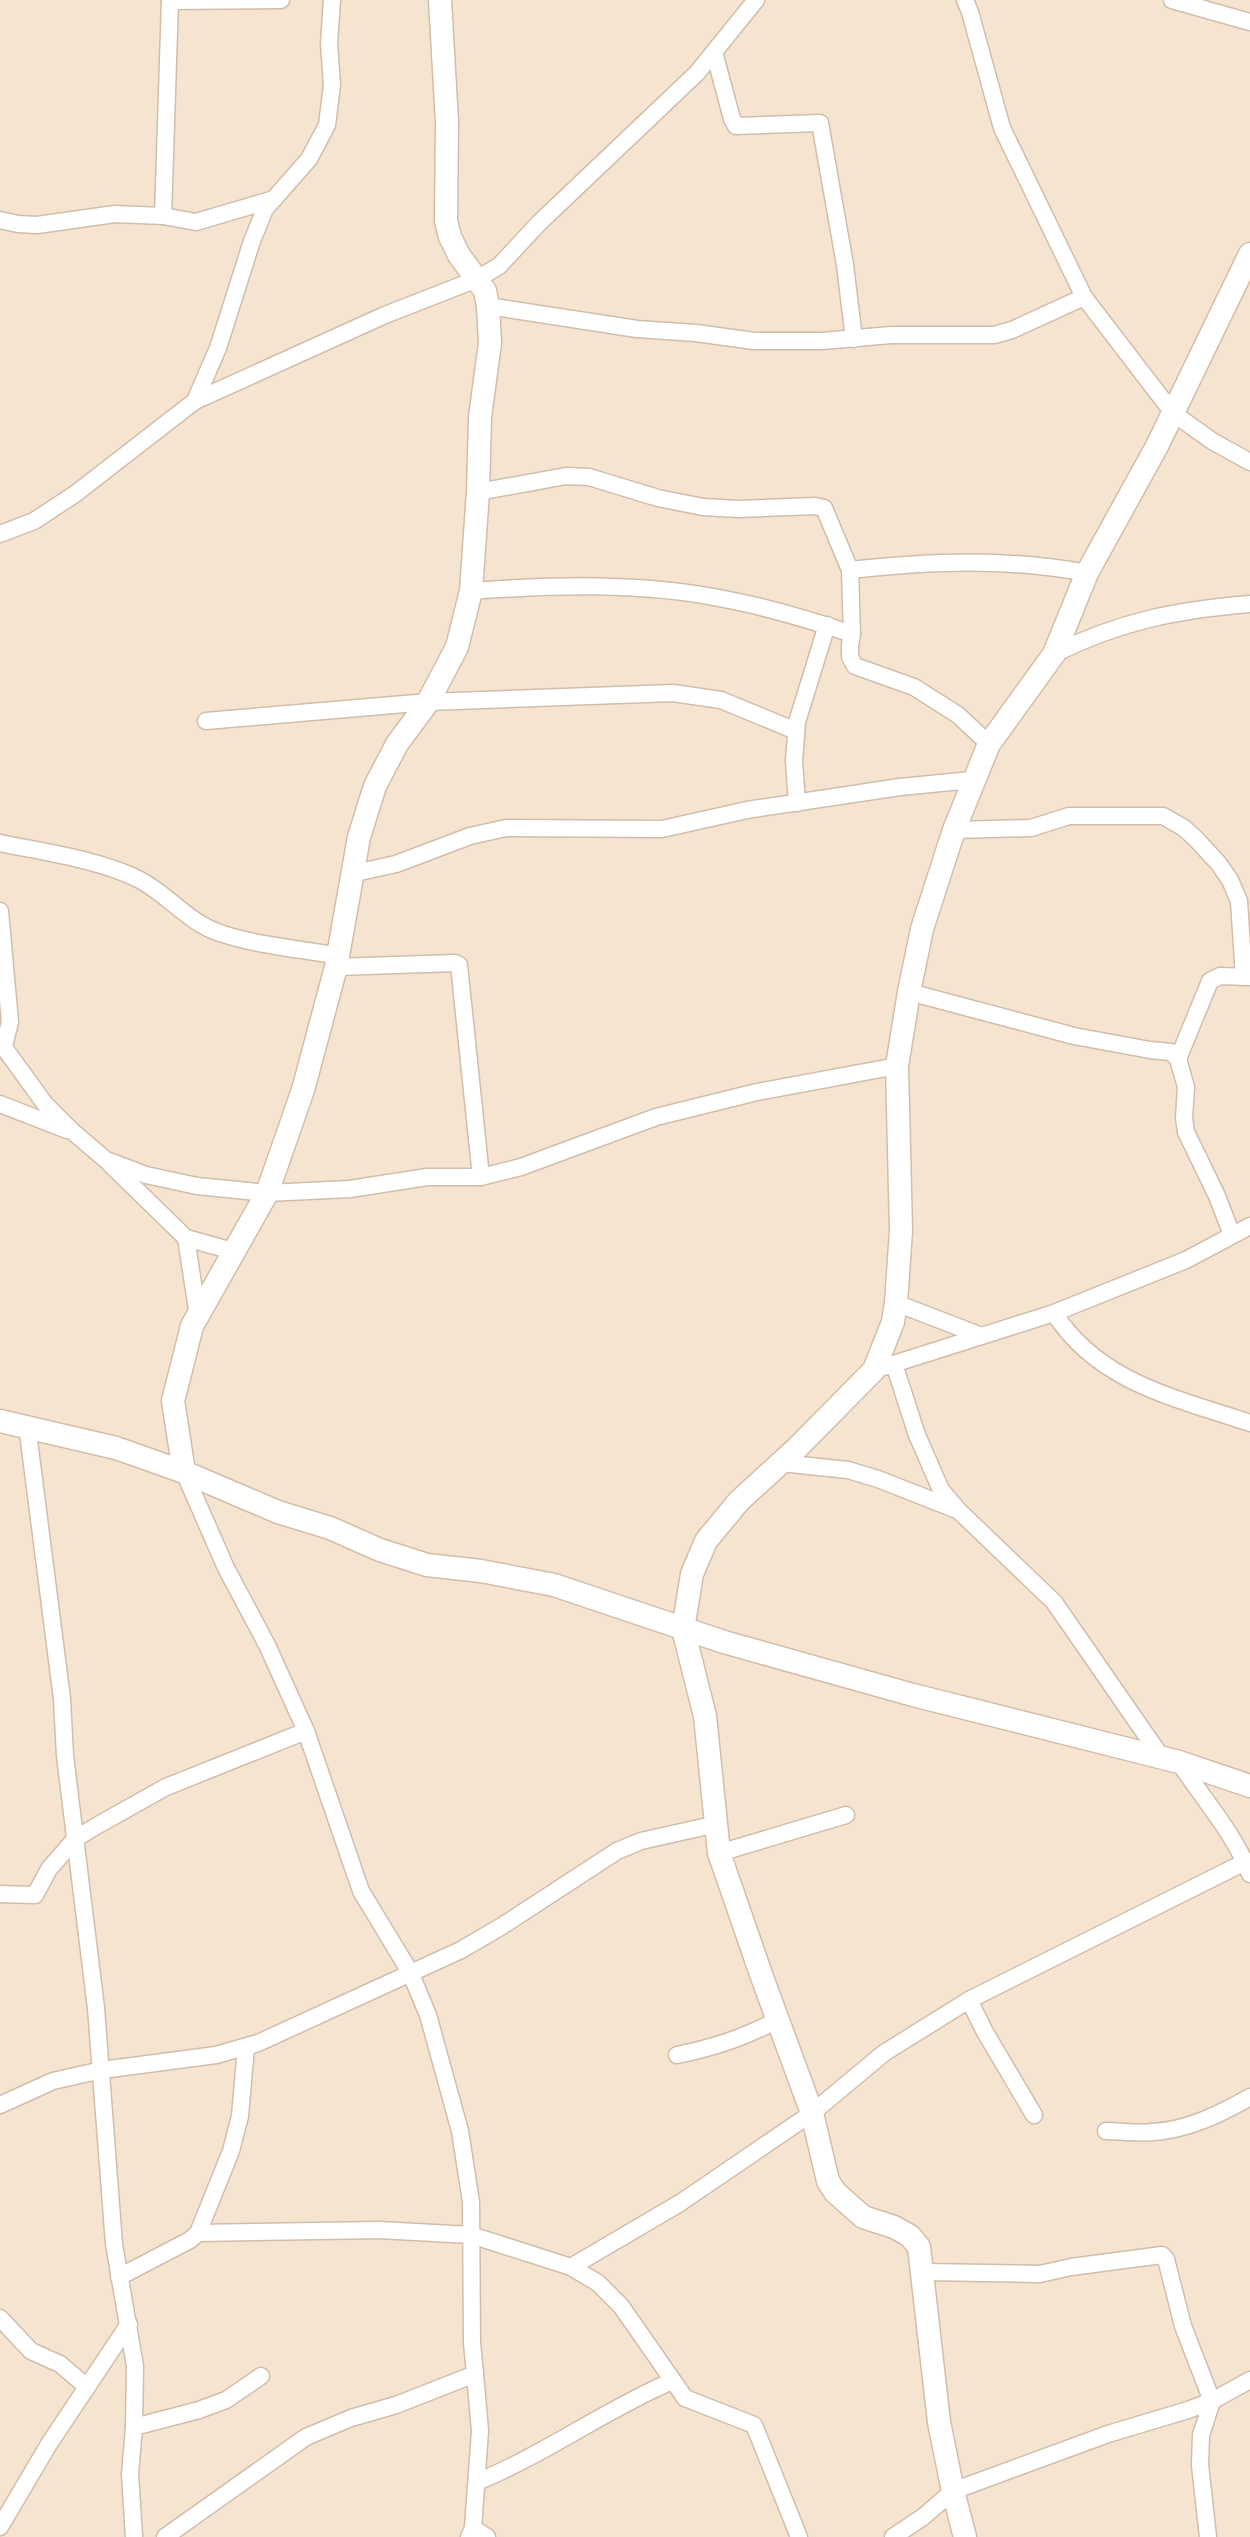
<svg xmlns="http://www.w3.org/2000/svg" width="1250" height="2537" viewBox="0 0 1250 2537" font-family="'DM Sans',sans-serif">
<rect width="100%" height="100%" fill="#fdf3e2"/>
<rect fill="#f5e5d0" x="0" y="0" width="1250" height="2537"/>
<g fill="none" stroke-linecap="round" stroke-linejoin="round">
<defs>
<g id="street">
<polyline points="965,0 970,12 1002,128 1084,297 1173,413 1212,441 1250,462"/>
<polyline points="1172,0 1250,22"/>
<polyline points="170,1 281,0"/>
<polyline points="714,52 732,119 736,126 820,123 845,265 854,339"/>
<polyline points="163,216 170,0"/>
<polyline points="0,220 18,224 37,225 115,214 163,216 196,222 274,199"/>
<polyline points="488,306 637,329 696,333 754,341 822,341 891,335 994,335 1012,330 1084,297"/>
<polyline points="195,401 218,348 252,241 265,209 309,159 327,125 332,85 329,43 332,0"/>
<polyline points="478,492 566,476 589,477 658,498 703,507 738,509 815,506 824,508 850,570 852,634 850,645 850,657 855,666 914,687 958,715 989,744"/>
<polyline points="0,534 34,521 75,494 195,401 385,315 477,279 499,266 539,223 697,73 756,0"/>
<path d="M 850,570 C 932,561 1007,558 1087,573"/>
<path d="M 471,591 C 554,585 641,582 724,599 C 767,607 810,620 852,634"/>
<path d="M 1054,654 C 1120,621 1177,610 1250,604"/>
<polyline points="206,721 428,702 673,693 721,700 796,731"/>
<polyline points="797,803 794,761 797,722 827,625"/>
<polyline points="954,830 1031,828 1069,816 1163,816 1184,828 1196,839 1219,864 1230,880 1239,901 1244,977"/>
<path d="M 0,843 C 43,852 102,860 140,880 C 170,896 189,924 223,934 C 260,946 301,949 339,956"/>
<polyline points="355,873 396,864 470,836 506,828 662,829 747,810 900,787 972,780"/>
<polyline points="0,911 10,1022 4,1046"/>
<polyline points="336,967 455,963 459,965 481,1177"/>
<polyline points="909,992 1074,1036 1150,1050 1171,1052 1178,1059 1186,1087 1184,1118 1186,1132 1217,1196 1232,1235"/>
<polyline points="0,1042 45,1104 72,1131 106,1160 146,1175 197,1186 267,1193 350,1189 427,1177 481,1177 521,1167 656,1117 757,1092 897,1066"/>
<polyline points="1178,1059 1210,981 1220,976 1250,977"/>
<polyline points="0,1104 67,1130"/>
<polyline points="110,1164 186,1238 233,1251"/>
<polyline points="186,1238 198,1316"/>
<polyline points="896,1303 979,1335"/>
<path d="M 1054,1313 C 1099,1383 1176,1398 1250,1423"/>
<polyline points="894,1364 917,1435 941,1490 959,1511 1054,1602 1162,1758"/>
<polyline points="884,1367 1054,1313 1186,1260 1250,1226"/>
<polyline points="27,1425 62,1699 65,1756 96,2008 114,2244 135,2366 134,2427 130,2474 134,2537"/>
<polyline points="781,1463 848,1470 878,1479 957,1510"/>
<path d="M 1179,1762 C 1203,1799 1234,1833 1250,1874"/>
<polyline points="719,1853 846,1815"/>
<polyline points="0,1894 35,1895 49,1869 75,1839 98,1825 166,1787 306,1731"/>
<polyline points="969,2000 985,2032 1034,2115"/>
<path d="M 677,2055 C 716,2047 742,2038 778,2020"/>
<polyline points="0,2105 53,2081 102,2070 216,2055 258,2043 461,1950 502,1926 617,1851 641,1841 717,1824"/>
<path d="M 1106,2131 C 1122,2131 1138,2134 1153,2132 C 1188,2130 1220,2114 1250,2097"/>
<polyline points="198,2233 379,2230 471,2235 571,2267 598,2283 621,2306 685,2398 754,2425 799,2537"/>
<polyline points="571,2267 680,2203 812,2113 884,2053 969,2000 1245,1862"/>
<polyline points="924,2272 1040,2274 1071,2267 1162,2255 1166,2259 1183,2326 1212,2401 1201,2435 1200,2465 1208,2537"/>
<polyline points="119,2277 190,2240 198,2233 231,2151 240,2116 246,2047"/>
<polyline points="0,2318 31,2351 60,2364 87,2387"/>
<polyline points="134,2427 199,2410 226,2400 261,2376"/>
<path d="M 477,2482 C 545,2454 605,2410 672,2381"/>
<polyline points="0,2527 49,2444 129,2324"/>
<polyline points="473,2528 487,2537"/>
<polyline points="165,2537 306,2437 351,2418 396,2405 475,2374 472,2343 471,2202 460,2131 428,2015 410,1972 361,1891 306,1731 267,1645 226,1568 184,1472"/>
<polyline points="469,2537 473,2528 480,2431 475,2374"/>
<polyline points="893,2537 923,2517 953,2491 1108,2434 1188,2410 1212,2401 1250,2380"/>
</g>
<g id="secondary">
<polyline points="0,1421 116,1448 184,1472 278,1512 330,1528 380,1550 427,1565 481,1571 554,1585 724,1642 913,1695 1179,1762 1250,1786"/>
<polyline points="184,1472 173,1401 192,1326 267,1193 303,1090 336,967 359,837 375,786 397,744 428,702 457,647 471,591 478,492 480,417 490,343 488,306 485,291 459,255 450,237 446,221 447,122 440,0"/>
<polyline points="965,2537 953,2491 939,2422 919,2247 910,2236 894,2227 863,2217 835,2192 828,2181 812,2113 762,1977 719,1853 705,1716 683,1629 692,1574 706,1541 739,1501 797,1448 874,1370 893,1322 896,1303 901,1231 897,1066 909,992 922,929 954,830 989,744 1054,654 1087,573 1157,446 1250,254"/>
</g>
</defs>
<use href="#street" stroke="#d1bdab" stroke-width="19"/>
<use href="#secondary" stroke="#d4bda8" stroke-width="25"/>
<use href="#street" stroke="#fff" stroke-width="16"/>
<use href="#secondary" stroke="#fff" stroke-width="22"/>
</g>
</svg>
